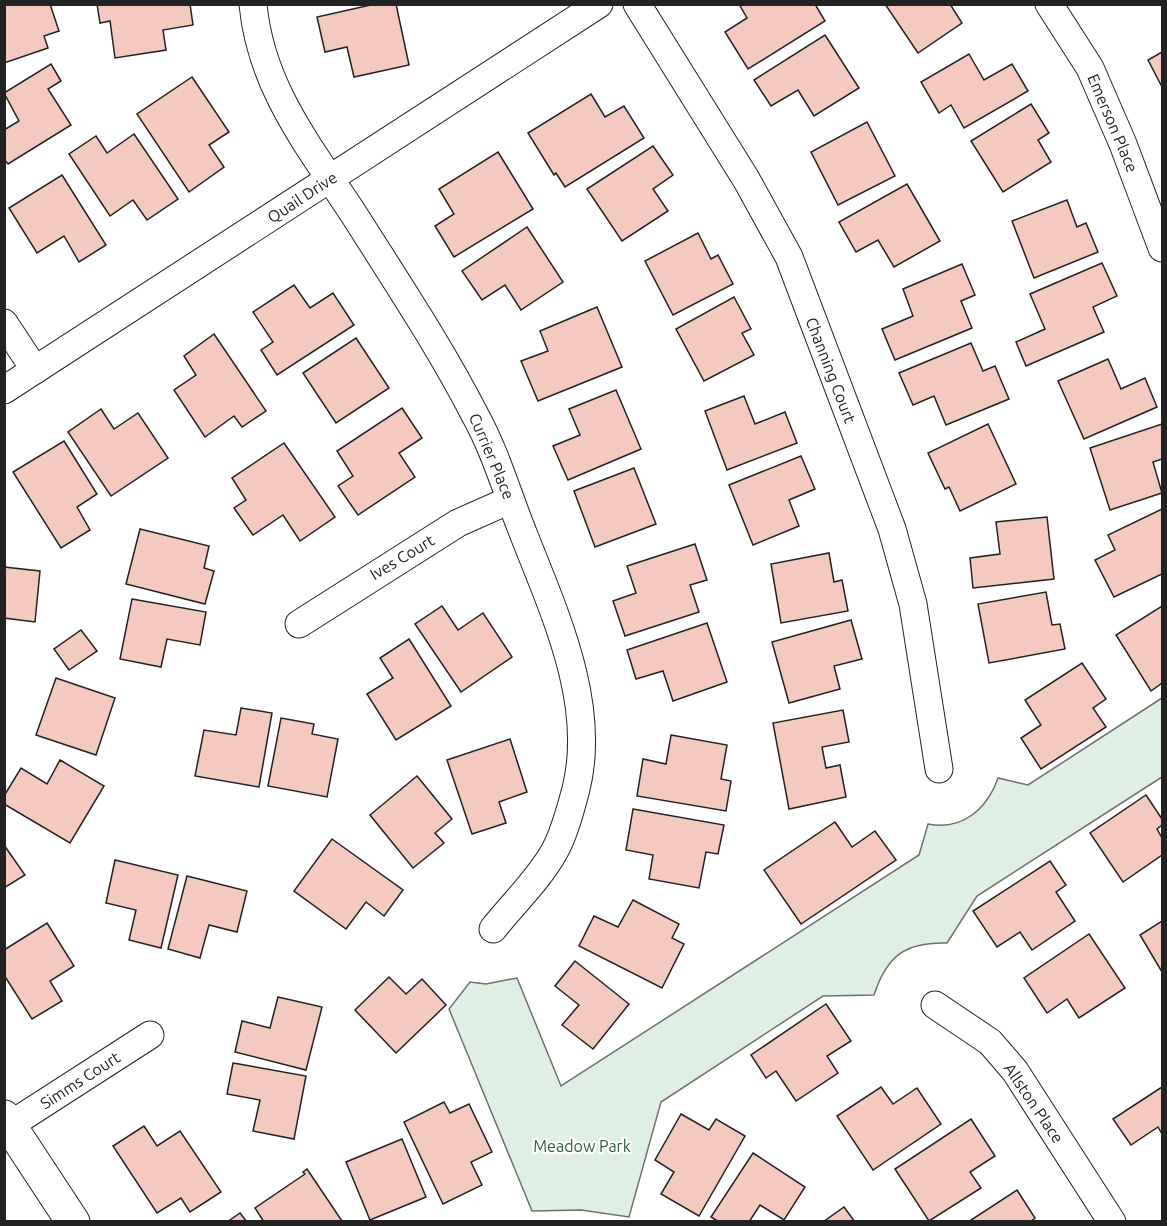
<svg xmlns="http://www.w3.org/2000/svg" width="1167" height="1226" viewBox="0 0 1167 1226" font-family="Ubuntu,sans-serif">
<rect width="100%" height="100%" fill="#fff"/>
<path fill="#e0efe3" stroke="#6f6f6f" stroke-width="1.5" d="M 1162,698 L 1162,777 L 977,896 L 947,943 C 906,942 887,955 874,995 L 823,996 L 661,1102 L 629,1217 L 581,1210 L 532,1211 L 449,1009 L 470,982 L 486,984 L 517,978 L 561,1086 L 919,855 L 928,824 C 962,831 987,809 998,778 L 1028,785 Z"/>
<g fill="#f3c9c0" stroke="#222" stroke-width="1.5">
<polygon points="4,4 50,4 59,31 44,36 48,48 4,63"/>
<polygon points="97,4 190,4 193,25 163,30 166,50 115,58 110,21 100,23"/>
<polygon points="375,4 396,4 409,65 354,77 347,47 325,52 317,17"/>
<polygon points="739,4 815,4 825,21 748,69 725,32 747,18"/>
<polygon points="885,4 950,4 962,23 918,53"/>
<polygon points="825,35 859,88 814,116 798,90 771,106 754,80"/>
<polygon points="1162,52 1162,87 1148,60"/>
<polygon points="969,54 984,80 1012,64 1028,91 964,128 951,105 939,113 921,82"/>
<polygon points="51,64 61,81 48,89 71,125 8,164 4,159 4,130 19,121 4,93"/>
<polygon points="192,77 229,132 209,145 224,167 189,192 137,114"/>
<polygon points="591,94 605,117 624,106 644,138 565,187 556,173 554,175 528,133"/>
<polygon points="1031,104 1049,133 1038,140 1051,162 1003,192 971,141"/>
<polygon points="867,122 895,176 838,205 811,152"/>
<polygon points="134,134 178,199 147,220 133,200 110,216 69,154 96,136 107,153"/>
<polygon points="653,146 673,175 653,189 668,211 622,241 587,189"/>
<polygon points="498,152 533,209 454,257 435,226 454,214 439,189"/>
<polygon points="62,175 106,245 79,262 64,236 37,253 9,208"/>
<polygon points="907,184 940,241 894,267 878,240 856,252 839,222"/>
<polygon points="1067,200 1077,227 1086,223 1098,252 1034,278 1012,221"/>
<polygon points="527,227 563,282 521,310 505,285 482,300 462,271"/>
<polygon points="698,233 711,259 718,255 733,284 673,315 645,261"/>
<polygon points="1102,263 1117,296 1093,307 1104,332 1026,366 1016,342 1045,329 1030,294"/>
<polygon points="962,264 975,295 961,301 972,328 895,360 882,329 913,316 903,289"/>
<polygon points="294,285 310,308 333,293 354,325 277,375 261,350 273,342 253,312"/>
<polygon points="734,297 751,329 742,333 754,355 704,381 676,329"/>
<polygon points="597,307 622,367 538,401 521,361 548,351 540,331"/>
<polygon points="214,334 266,411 242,427 234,416 205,437 174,390 196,375 184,356"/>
<polygon points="356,338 389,388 336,423 303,373"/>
<polygon points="971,343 983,371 995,366 1009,399 946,425 934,396 913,405 899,373"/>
<polygon points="1108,359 1121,389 1145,378 1157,407 1084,439 1058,381"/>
<polygon points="616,390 641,449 568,480 553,446 580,435 569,409"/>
<polygon points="744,396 755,424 785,412 797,443 727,470 705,411"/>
<polygon points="402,408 422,438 399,453 415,477 358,515 338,486 353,476 337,451"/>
<polygon points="101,409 114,429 138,413 168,458 111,496 68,432"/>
<polygon points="988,424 1016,484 960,511 949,487 945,489 928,453"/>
<polygon points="1162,424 1162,459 1153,462 1162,493 1110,510 1090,448"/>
<polygon points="64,441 97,494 77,507 90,530 61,548 13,472"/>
<polygon points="284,443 335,517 300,541 283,515 253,535 234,508 246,500 232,478"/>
<polygon points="801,456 815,489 789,500 799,526 753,545 729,485"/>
<polygon points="634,468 656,524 595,547 574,491"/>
<polygon points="1162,509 1162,574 1114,597 1095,560 1115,550 1108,535"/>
<polygon points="1047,517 1054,579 973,588 970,558 1000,554 996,522"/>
<polygon points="140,529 209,546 204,568 214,571 205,604 126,584"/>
<polygon points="695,544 707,580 690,585 699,612 625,636 613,601 636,593 627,566"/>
<polygon points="829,553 834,582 842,580 848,611 781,623 771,564"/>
<polygon points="4,567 40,571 35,622 4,618"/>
<polygon points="1046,592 1052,625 1060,624 1065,649 989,663 978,604"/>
<polygon points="132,599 206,612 200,645 167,639 161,667 120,659"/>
<polygon points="442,606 458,630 483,613 512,657 461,692 415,624"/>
<polygon points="1162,606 1162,683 1151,691 1116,635"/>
<polygon points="851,620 862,659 834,666 840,689 789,703 772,642"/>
<polygon points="707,623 727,682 673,701 663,671 636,679 627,650"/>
<polygon points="81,630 97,651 69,670 54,649"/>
<polygon points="409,639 451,706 396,740 367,694 393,678 380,658"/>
<polygon points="1082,663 1106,699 1093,708 1106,727 1041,769 1021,738 1041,725 1025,700"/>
<polygon points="56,678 115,698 96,755 36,735"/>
<polygon points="241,708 272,713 259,787 195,776 204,730 236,735"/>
<polygon points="843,710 849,742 822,747 826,768 840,765 846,797 789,809 773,723"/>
<polygon points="281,718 314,724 312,734 338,739 327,797 268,786"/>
<polygon points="671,735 727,745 721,779 731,781 726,811 637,796 643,759 666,764"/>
<polygon points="510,739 527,792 499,802 506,823 472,834 447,760"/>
<polygon points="60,760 104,786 70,843 4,804 4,796 21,768 47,784"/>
<polygon points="417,776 452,819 435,833 444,843 413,868 370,815"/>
<polygon points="1146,795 1162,819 1162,825 1157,829 1162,838 1162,855 1123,882 1090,833"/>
<polygon points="633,809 724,825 718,854 706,852 699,888 649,879 653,855 626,850"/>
<polygon points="835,822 852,847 875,831 896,860 801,924 764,870"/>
<polygon points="332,839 403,890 384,916 366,902 346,929 294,891"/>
<polygon points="4,845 25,875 4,888"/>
<polygon points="115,860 178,875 161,948 129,940 136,910 106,903"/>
<polygon points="1050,861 1066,885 1056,892 1075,921 1032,950 1020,932 997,947 973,911"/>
<polygon points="187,876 247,891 237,932 209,925 200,958 168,949"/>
<polygon points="633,900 679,924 672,938 684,944 662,988 579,946 594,916 618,927"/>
<polygon points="1162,921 1162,972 1140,935"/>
<polygon points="47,923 74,966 50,981 62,1001 32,1019 4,975 4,950"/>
<polygon points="1089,934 1125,988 1079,1018 1067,999 1047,1013 1024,978"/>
<polygon points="575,961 629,1004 593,1049 562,1025 579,1005 555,986"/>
<polygon points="389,977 406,994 422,979 446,1005 396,1053 355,1010"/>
<polygon points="278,997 322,1007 306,1070 235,1052 242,1021 270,1028"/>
<polygon points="826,1004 851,1041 827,1056 838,1073 796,1101 776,1071 766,1078 751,1055"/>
<polygon points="233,1063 306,1076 294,1139 253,1131 260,1100 227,1094"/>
<polygon points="881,1087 893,1104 917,1088 941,1124 873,1170 837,1116"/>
<polygon points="1162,1087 1162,1134 1158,1127 1131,1145 1113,1119"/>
<polygon points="444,1102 450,1113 469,1104 492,1152 471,1162 482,1185 443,1204 404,1122"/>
<polygon points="681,1114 709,1130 716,1119 745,1136 699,1216 661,1194 674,1172 655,1160"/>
<polygon points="971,1119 995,1156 970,1172 981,1188 929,1221 895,1169"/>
<polygon points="144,1126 157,1146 180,1131 221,1192 190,1212 181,1198 157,1213 113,1146"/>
<polygon points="402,1139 426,1197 370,1220 346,1162"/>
<polygon points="753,1153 805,1187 784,1220 760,1205 749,1222 719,1222 711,1217"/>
<polygon points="307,1169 342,1221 264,1222 255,1208 305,1174 303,1172"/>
<polygon points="1017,1190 1035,1218 1030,1222 968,1222"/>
<polygon points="844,1207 855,1222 823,1222"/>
<polygon points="240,1213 247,1222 227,1222"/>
</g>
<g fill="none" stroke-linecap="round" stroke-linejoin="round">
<defs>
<g id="street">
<path d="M 253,4 C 261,92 315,153 360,224 C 400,287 441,349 475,415 C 494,449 506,489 520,525 C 551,606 598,700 576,789 C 571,808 564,835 554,852 C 539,879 512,905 493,929"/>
<polyline points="637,4 746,179 789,257 892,529 913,604 939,769"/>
<polyline points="1049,4 1090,68 1123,144 1162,248"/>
<polyline points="4,323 35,370"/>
<polyline points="4,390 599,4"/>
<polyline points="299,624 458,523 510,500"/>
<polyline points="935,1005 990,1042 1015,1071 1112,1222"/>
<polyline points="4,1129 150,1035"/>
</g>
<polyline id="secondary" points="4,1117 73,1222"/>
</defs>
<use href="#street" stroke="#222" stroke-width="29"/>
<use href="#secondary" stroke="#222" stroke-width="35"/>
<use href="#street" stroke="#fff" stroke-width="27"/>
<use href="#secondary" stroke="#fff" stroke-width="33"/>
</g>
<g text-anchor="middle" stroke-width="4.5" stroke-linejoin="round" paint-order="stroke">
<g font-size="16" fill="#222" stroke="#fff">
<text transform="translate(1113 123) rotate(67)" y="6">Emerson Place</text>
<text transform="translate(302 197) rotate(-33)" y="6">Quail Drive</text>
<text transform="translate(831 370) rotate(69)" y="6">Channing Court</text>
<text transform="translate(492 456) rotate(67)" y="6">Currier Place</text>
<text transform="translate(402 557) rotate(-31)" y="6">Ives Court</text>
<text transform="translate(80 1080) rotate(-33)" y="6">Simms Court</text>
<text transform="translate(1034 1103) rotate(56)" y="6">Allston Place</text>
</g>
<g font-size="16" fill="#2f5e38" stroke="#fff">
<text x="582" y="1152">Meadow Park</text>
</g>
</g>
<rect width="1167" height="1226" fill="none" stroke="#222222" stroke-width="12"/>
</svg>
